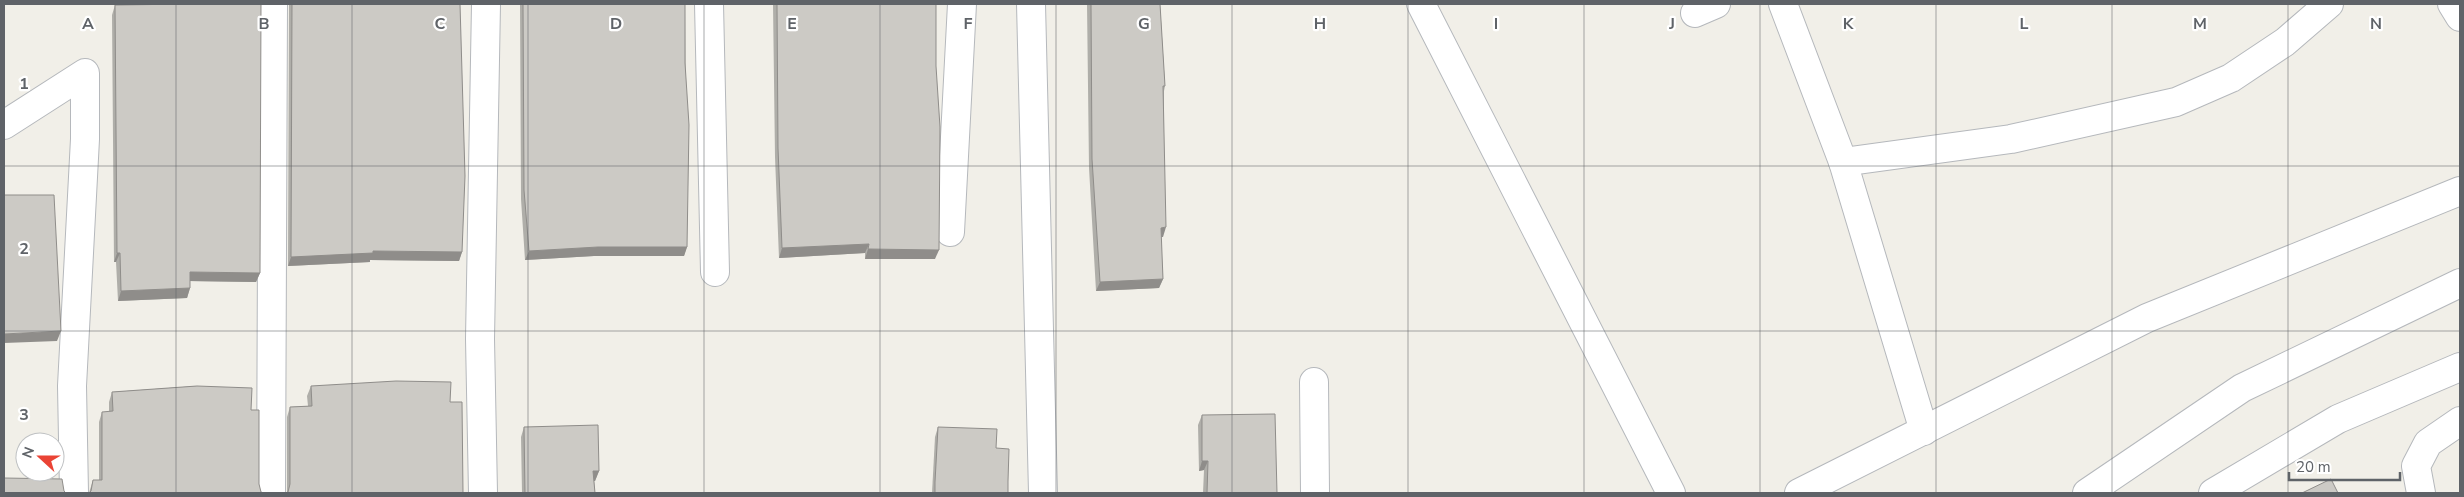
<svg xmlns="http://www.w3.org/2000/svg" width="2464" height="497" viewBox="0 0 2464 497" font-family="'Nunito Sans',sans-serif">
<rect width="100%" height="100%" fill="#f1efe8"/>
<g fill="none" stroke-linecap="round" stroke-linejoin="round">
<defs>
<g id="minor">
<polyline points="709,4 715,272"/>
<polyline points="1031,4 1043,493"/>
<polyline points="1421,4 1671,493"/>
<polyline points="1783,4 1843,162 1924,431"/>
<polyline points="2452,4 2460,17"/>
<polyline points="1695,13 1716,4"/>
<polyline points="4,125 85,73 85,139 72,386 74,493"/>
<polyline points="1843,162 2011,139 2176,102 2231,78 2285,42 2329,4"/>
<polyline points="950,232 962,4"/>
<polyline points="1314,382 1315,493"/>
<polyline points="271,493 273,4"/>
<polyline points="483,493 480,339 486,4"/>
<polyline points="1799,493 2147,318 2460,191"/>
<polyline points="2087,493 2242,388 2460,283"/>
<polyline points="2213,493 2338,419 2460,367"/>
<polyline points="2421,493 2416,466 2428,443 2460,421"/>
</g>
</defs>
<use href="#minor" stroke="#b5b8bc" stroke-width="30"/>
<use href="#minor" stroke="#fff" stroke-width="28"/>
</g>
<g fill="#afaea9">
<polygon points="289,4 460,4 462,252 459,261 370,260 370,262 288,266"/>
<polygon points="520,4 685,4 687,247 684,256 594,256 525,260 521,199"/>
<polygon points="773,4 936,4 935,259 865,259 865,253 779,258 775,157"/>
<polygon points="1087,4 1160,4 1165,86 1164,91 1163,237 1161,237 1163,279 1159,288 1096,291 1089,168"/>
<polygon points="115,5 260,273 256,282 190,281 190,288 187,298 118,301 116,262 114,262 112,15"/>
<polygon points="197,386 89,493 93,480 99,480 99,422 102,412 109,412 109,402 112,392"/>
<polygon points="311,386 450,402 287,493 287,417 290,407 308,406 307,396"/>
<polygon points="1202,415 1277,493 1203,493 1204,470 1199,471 1198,425"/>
<polygon points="524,427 599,471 595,481 594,481 595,493 522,493 521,437"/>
<polygon points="938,427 996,448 1008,481 1008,493 932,493 935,437"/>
</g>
<g fill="#8f8d8a">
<polygon points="1166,227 1163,237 1157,237 1161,228"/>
<polygon points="869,244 865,253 779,258 782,248"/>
<polygon points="598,247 687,247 684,256 594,256 525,260 529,251"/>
<polygon points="868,249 939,250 935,259 865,259"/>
<polygon points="373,251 462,252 459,261 370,260 370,262 288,266 291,257"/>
<polygon points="117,253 120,253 116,262 114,262"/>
<polygon points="190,272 260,273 256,282 186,281"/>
<polygon points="1163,279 1159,288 1096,291 1100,282"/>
<polygon points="190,288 187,298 118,301 121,291"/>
<polygon points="61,331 57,341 4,343 4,334"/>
<polygon points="1202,461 1208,461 1204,470 1199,471"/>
<polygon points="593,471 599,471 595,481 590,481"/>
</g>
<g fill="#cccac5" stroke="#8f8d8a">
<polygon points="190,4 261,4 260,273 190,272 190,288 121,291 120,253 117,253 115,5"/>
<polygon points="292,4 460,4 465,176 462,252 373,251 373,253 291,257"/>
<polygon points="523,4 685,4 685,63 689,125 687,247 598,247 529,251 524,190"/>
<polygon points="777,4 936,4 936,66 940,127 939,250 868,249 869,244 782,248 778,148"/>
<polygon points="1091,4 1160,4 1165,86 1163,86 1166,227 1161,228 1163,279 1100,282 1092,159"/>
<polygon points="4,195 54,195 61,331 4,334"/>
<polygon points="396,381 451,382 450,402 462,402 463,493 286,493 288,492 290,484 290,407 312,406 311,386"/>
<polygon points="197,386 252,388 251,410 259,410 259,484 261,492 263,493 89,493 91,491 93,480 102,480 102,412 113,411 112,392"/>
<polygon points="1275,414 1277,493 1207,493 1208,461 1202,461 1202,415"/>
<polygon points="598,425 599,471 593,471 595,493 525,493 524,427"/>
<polygon points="938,427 997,429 996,448 1009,449 1008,481 1008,493 935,493 935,482"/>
<polygon points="4,478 62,479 64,491 66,493 4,493"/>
<polygon points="2331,479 2338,493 2302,493"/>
</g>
<path fill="none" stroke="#5f6368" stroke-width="1" stroke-opacity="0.55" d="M 176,4 L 176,493M 352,4 L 352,493M 528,4 L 528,493M 704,4 L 704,493M 880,4 L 880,493M 1056,4 L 1056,493M 1232,4 L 1232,493M 1408,4 L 1408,493M 1584,4 L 1584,493M 1760,4 L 1760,493M 1936,4 L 1936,493M 2112,4 L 2112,493M 2288,4 L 2288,493M 4,166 L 2460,166M 4,331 L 2460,331"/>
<g font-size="16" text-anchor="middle" font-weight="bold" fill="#5f6368" stroke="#fff" stroke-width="4.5" stroke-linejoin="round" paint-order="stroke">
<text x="88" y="29">A</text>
<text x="264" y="29">B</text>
<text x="440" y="29">C</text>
<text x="616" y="29">D</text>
<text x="792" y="29">E</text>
<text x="968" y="29">F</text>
<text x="1144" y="29">G</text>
<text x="1320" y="29">H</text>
<text x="1496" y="29">I</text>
<text x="1672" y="29">J</text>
<text x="1848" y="29">K</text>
<text x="2024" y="29">L</text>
<text x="2200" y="29">M</text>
<text x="2376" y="29">N</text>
<text x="24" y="89">1</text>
<text x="24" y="254">2</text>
<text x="24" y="420">3</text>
</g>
<rect width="2464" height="497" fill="none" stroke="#5f6368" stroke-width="10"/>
<g transform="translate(40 457) rotate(291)"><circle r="24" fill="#ffffff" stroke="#bfc1c3"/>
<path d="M0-4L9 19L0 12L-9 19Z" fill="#ea4335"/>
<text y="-8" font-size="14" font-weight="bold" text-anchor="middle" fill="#5f6368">N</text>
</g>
<path d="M2289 472v8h111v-8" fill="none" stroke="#5f6368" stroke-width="2.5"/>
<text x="2296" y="472" font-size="15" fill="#5f6368" stroke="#ffffff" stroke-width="4" paint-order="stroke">20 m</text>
</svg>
